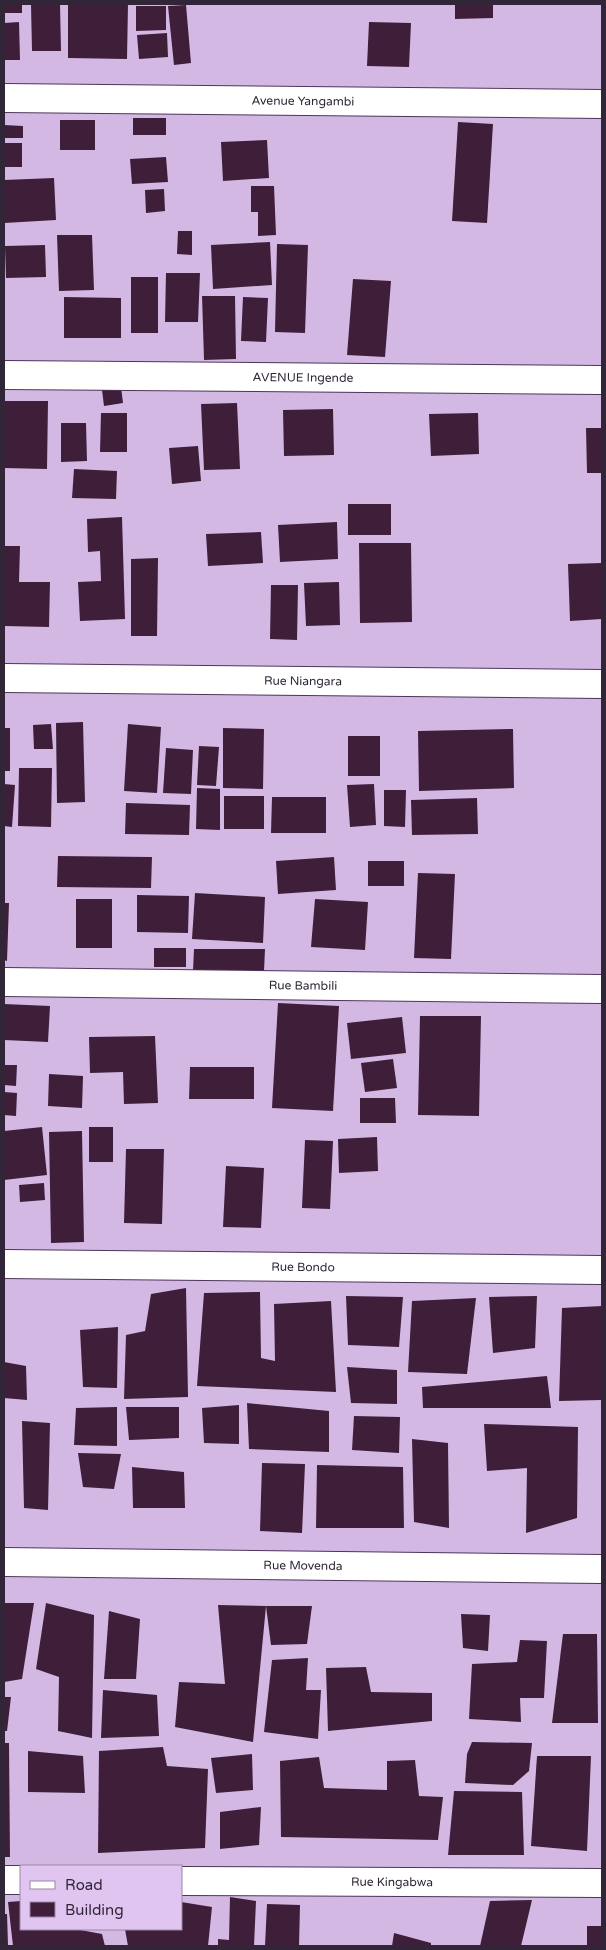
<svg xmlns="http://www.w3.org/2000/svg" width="606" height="1950" viewBox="0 0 606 1950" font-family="'Varela Round',sans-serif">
<rect width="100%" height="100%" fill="#d4b8e4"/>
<g fill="#3f1e3a">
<rect x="4" y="4" width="18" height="9"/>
<polygon points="31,4 60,4 61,51 32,51"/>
<polygon points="68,4 128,4 127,59 68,58"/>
<polygon points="455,4 493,4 493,18 455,19"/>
<polygon points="186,5 191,63 174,65 168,6"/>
<polygon points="136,6 166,6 166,30 136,31"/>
<polygon points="19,22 20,60 4,60 4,23"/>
<polygon points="369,22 411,23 409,67 367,66"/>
<polygon points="167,33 168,57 139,59 137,35"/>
<rect x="133" y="118" width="33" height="17"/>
<rect x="60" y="120" width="35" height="30"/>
<polygon points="458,122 493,124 487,223 452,221"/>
<polygon points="4,125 23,126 23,138 4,138"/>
<polygon points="267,140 269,178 223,181 221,142"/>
<rect x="4" y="143" width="18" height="24"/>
<polygon points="166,157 168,182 132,184 130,159"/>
<polygon points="54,178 56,220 4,223 4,180"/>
<polygon points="251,186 274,186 276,235 258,236 258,212 251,212"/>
<polygon points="164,189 165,211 146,213 145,190"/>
<polygon points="178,231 192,231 192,255 177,254"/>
<polygon points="57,235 92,235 94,290 59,291"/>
<polygon points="270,242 272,285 213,289 211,245"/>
<polygon points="277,244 308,245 305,333 275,332"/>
<polygon points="45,245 46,277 6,278 5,246"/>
<polygon points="166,273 200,273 198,322 165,322"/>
<rect x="131" y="277" width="27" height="56"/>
<polygon points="353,279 391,281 385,357 347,355"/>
<polygon points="202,296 235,296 236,359 204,360"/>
<polygon points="64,297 121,298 121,338 64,338"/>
<polygon points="243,297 268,298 266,342 241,341"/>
<polygon points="121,387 123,403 104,406 102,390"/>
<polygon points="4,401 48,401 47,469 4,468"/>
<polygon points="237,403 240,469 204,470 201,404"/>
<polygon points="333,409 334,455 284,456 283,410"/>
<polygon points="101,413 127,413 127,452 100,452"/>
<polygon points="478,413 479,454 431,456 429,414"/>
<polygon points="61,423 86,423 87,461 61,462"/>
<polygon points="586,428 602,428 602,473 587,473"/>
<polygon points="198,446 201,481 172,484 169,448"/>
<polygon points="74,469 117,471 116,499 72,498"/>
<rect x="348" y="504" width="43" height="31"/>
<polygon points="122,517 125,619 80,621 78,582 101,581 100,551 88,552 87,519"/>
<polygon points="337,522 338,559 280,562 278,525"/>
<polygon points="261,532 263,563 208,566 206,534"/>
<polygon points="359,543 411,543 412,622 360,623"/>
<polygon points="4,546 20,546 19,582 50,582 49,627 4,626"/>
<polygon points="158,558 157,636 131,636 131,559"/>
<polygon points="602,563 602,619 570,621 568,564"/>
<polygon points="339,582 340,625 306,626 304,583"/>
<polygon points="271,585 298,585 297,640 270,639"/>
<polygon points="83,722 85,802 57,803 56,723"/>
<polygon points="51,724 53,749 34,749 33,725"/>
<polygon points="128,724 161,727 157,793 124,791"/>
<rect x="4" y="728" width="6" height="43"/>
<polygon points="223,728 264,729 263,789 223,788"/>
<polygon points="513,729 514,788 419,791 418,731"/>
<rect x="348" y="736" width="32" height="40"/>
<polygon points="199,746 219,747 216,786 197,785"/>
<polygon points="166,748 193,750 191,794 163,793"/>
<polygon points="19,768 52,768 51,827 18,826"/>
<polygon points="4,784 15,785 12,827 4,826"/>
<polygon points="374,784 376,825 350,827 347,785"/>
<polygon points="197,788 220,789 220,830 196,829"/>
<polygon points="384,790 406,790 405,827 384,826"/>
<rect x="224" y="796" width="40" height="33"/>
<polygon points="272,797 326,797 326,833 271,833"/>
<polygon points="477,798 478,834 412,835 411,800"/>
<polygon points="126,803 190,805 189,835 125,834"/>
<polygon points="58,856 152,857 151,888 57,887"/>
<polygon points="334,857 336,890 278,894 276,861"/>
<rect x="368" y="861" width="36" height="25"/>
<polygon points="418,873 455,874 451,959 414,958"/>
<polygon points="195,893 265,897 263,943 192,939"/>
<polygon points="137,895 189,896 188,933 137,932"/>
<rect x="76" y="899" width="36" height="49"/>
<polygon points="315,899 368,902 365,950 311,947"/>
<polygon points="4,903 9,903 7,961 4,960"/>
<rect x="154" y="948" width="32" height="19"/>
<polygon points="194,949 265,949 264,971 193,971"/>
<polygon points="278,1003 339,1006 333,1111 272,1108"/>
<polygon points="4,1004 50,1006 48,1042 4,1040"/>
<polygon points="420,1016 481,1016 479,1116 418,1115"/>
<polygon points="402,1017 406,1053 351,1059 347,1023"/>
<polygon points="155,1036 158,1103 124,1104 123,1072 90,1073 89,1037"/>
<polygon points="393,1059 397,1088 365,1092 361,1063"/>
<polygon points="4,1065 17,1065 16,1086 4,1085"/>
<polygon points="190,1067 254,1067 254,1099 189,1099"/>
<polygon points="49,1074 83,1076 82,1108 48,1106"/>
<polygon points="4,1092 17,1093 16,1116 4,1115"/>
<polygon points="360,1098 395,1098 396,1123 360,1123"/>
<polygon points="42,1127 47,1175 4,1180 4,1131"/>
<rect x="89" y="1127" width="24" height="35"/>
<polygon points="82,1131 84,1242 51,1243 49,1132"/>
<polygon points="377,1137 378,1171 339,1173 338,1139"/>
<polygon points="305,1140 333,1141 330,1209 302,1208"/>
<polygon points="126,1149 164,1149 162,1224 124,1223"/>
<polygon points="226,1166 264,1168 261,1228 223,1227"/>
<polygon points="44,1183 45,1200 20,1202 19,1185"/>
<polygon points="186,1288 188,1397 124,1399 126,1335 145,1331 151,1294"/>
<polygon points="260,1292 261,1358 275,1361 274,1304 331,1301 336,1392 197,1386 204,1293"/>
<polygon points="346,1296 403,1297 399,1347 348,1345"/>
<polygon points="537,1296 535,1348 493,1353 489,1297"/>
<polygon points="476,1298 467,1374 408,1372 412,1301"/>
<polygon points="602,1306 602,1400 559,1401 562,1308"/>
<polygon points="118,1327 117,1388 83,1387 80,1330"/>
<polygon points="4,1362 26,1366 27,1400 4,1398"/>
<polygon points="347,1367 397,1370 397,1404 351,1403"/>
<polygon points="547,1376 551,1408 423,1408 422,1387"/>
<polygon points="247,1403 329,1411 329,1452 249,1449"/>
<polygon points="239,1405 239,1444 204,1443 202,1408"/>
<polygon points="117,1407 117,1446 74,1445 76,1408"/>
<polygon points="126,1407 179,1407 179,1438 129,1440"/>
<polygon points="354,1416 400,1417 399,1453 352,1450"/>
<polygon points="22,1421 50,1423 48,1510 24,1508"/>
<polygon points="484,1424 578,1427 577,1518 526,1533 527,1468 487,1471"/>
<polygon points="412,1439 448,1443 449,1528 414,1522"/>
<polygon points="78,1453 121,1454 114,1489 83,1487"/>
<polygon points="262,1463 305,1464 302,1533 260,1531"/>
<polygon points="317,1465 403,1467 404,1528 316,1528"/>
<polygon points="132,1467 184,1472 185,1508 133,1508"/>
<polygon points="4,1603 34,1603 22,1679 4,1682"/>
<polygon points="46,1603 94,1615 92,1738 58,1731 59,1677 36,1669"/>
<polygon points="218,1605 266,1606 253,1742 175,1727 179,1682 225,1684"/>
<polygon points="266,1606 312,1606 307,1644 271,1645"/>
<polygon points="109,1611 140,1619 136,1679 104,1679"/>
<polygon points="461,1614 490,1615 488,1651 463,1648"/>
<polygon points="563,1634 597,1634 598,1723 552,1723"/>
<polygon points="520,1640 547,1641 544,1698 520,1698 521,1722 469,1719 472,1664 517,1662"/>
<polygon points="308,1658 306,1690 321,1690 318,1739 264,1732 272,1660"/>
<polygon points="366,1667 371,1692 432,1693 432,1721 328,1731 326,1668"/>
<polygon points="103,1690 157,1695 159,1736 101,1738"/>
<polygon points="4,1697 11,1697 7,1731 4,1731"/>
<polygon points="472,1742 532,1743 529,1771 513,1785 465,1783 467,1754"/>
<polygon points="4,1743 9,1743 10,1857 4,1857"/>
<polygon points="163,1747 167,1766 208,1769 205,1848 98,1853 99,1751"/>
<polygon points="28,1751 83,1756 85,1793 28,1792"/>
<polygon points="252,1754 253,1790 216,1793 211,1758"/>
<polygon points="537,1756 591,1756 587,1851 531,1846"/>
<polygon points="319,1757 324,1788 387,1790 387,1761 415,1760 419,1796 443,1797 438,1840 281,1837 280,1761"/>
<polygon points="454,1791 522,1792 524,1855 448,1855"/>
<polygon points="261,1807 259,1845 220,1849 220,1812"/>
<polygon points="230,1897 256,1901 254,1946 218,1946 218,1939 229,1940"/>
<polygon points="532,1900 521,1946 480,1946 490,1901"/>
<polygon points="21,1901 21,1929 75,1929 102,1934 105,1946 13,1946 8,1902"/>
<polygon points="181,1902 212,1907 208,1946 128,1946 125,1929 181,1929"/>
<polygon points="267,1904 300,1905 299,1946 265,1946"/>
<polygon points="4,1914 7,1914 8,1946 4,1946"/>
<rect x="587" y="1926" width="15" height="20"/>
<polygon points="394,1933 431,1943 431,1946 392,1946"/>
</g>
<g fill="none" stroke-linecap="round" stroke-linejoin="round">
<defs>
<g id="minor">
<path id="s1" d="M 4,98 L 602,104"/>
<path id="s2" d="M 4,375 L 602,380"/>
<path id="s3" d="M 4,678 L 602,684"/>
<path id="s4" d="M 4,982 L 602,989"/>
<path id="s5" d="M 4,1264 L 602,1270"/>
<path id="s6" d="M 4,1562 L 602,1569"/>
<polyline points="4,1880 21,1880"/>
<path id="s7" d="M 181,1881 L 602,1883"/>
</g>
</defs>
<use href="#minor" stroke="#4d355a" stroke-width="30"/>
<use href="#minor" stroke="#fff" stroke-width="28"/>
</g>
<g text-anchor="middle" stroke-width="5" stroke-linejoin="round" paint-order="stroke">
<g font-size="12" fill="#312637" stroke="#e1c5f1">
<text dy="4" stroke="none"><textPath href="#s1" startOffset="299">Avenue Yangambi</textPath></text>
<text dy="4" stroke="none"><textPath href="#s2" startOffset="299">AVENUE Ingende</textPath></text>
<text dy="4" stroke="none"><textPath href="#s3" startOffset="299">Rue Niangara</textPath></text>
<text dy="4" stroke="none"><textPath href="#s4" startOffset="299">Rue Bambili</textPath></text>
<text dy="4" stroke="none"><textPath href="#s5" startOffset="299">Rue Bondo</textPath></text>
<text dy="4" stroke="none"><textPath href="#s6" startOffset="299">Rue Movenda</textPath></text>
<text dy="4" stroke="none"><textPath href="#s7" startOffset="211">Rue Kingabwa</textPath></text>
</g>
</g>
<rect width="606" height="1950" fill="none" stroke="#312637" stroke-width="10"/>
<rect x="20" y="1865" width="162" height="65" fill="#e1c5f1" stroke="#9b85a7"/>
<rect x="30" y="1881" width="25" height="8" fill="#ffffff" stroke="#9b85a7"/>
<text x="65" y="1890" font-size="15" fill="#312637">Road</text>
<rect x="30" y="1902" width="25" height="15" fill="#3f1e3a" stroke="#9b85a7"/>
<text x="65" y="1915" font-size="15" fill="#312637">Building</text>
</svg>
